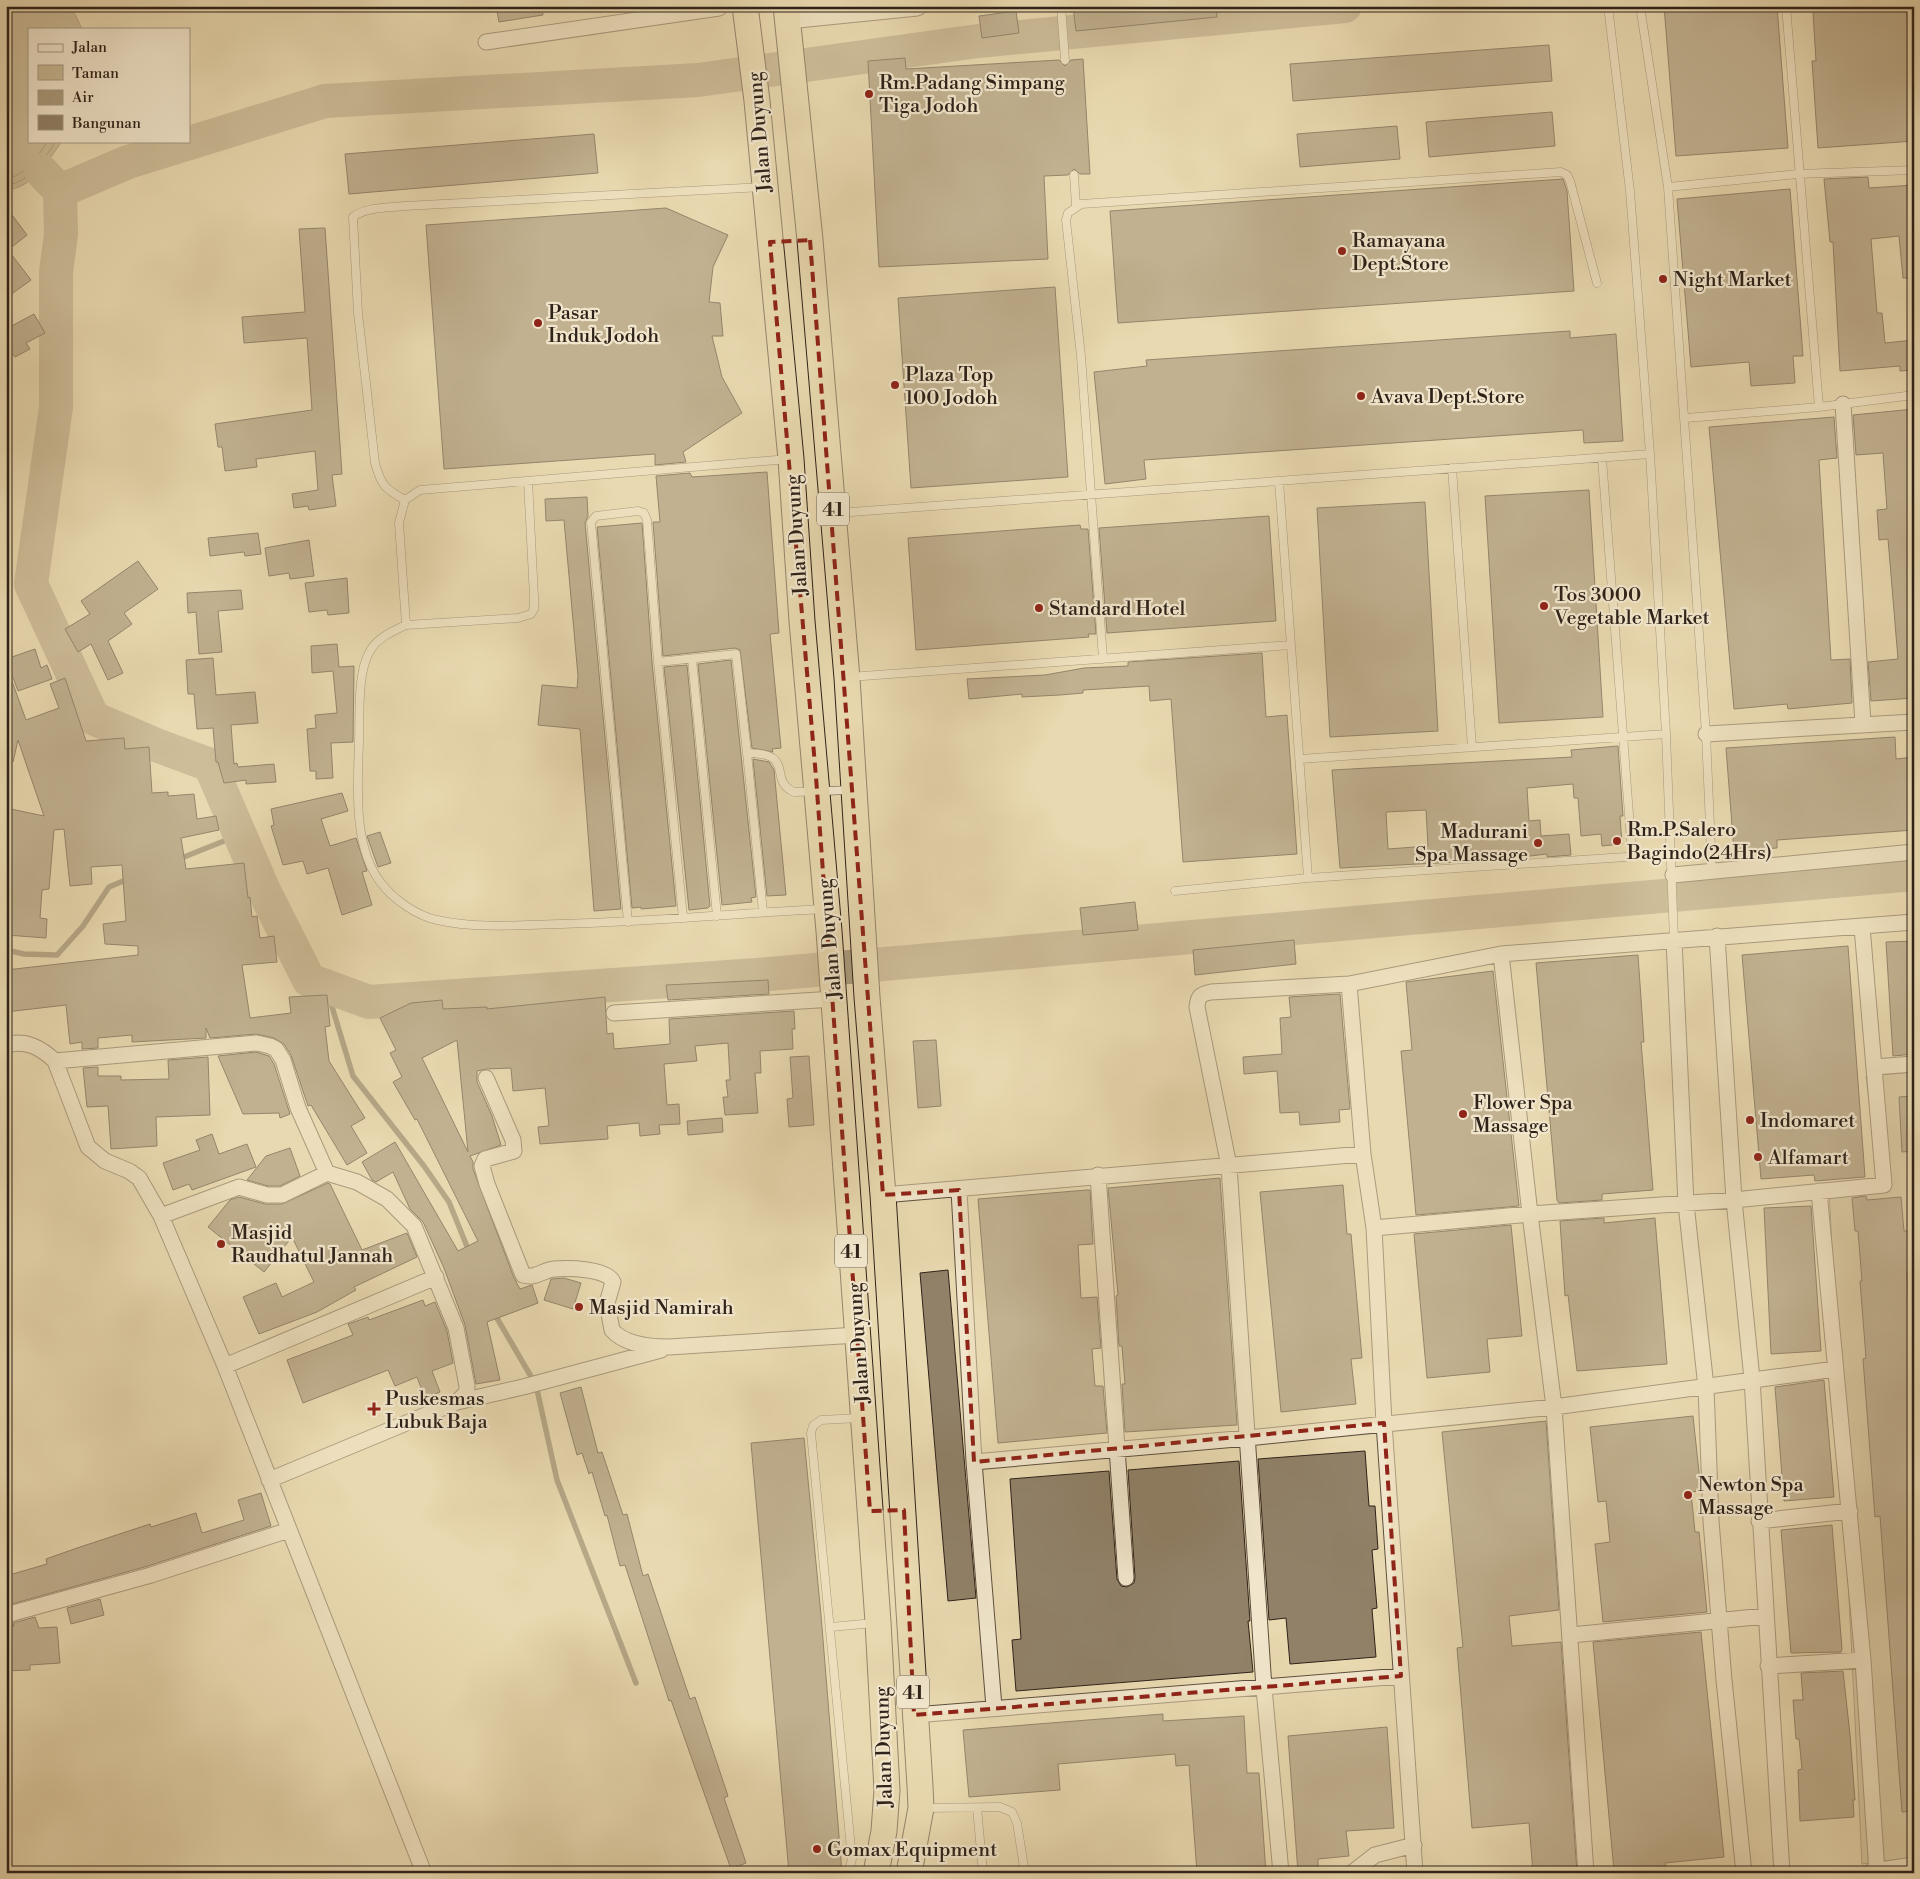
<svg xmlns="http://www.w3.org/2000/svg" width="1920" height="1879" font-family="'Libre Bodoni',serif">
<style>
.green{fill:#c9ba96;stroke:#7c6e58}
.water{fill:#aa9b7d;stroke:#796b55}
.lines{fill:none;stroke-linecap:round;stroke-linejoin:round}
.shore{stroke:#6c5e4b;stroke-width:1}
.stream{stroke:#796b55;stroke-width:5.5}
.river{stroke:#aa9b7d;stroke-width:34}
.building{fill:#908168;stroke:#2f2219;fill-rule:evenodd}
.service-casing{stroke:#5e503f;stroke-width:9}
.minor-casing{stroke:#5e503f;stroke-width:17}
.tertiary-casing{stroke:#5e503f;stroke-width:21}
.trunk-casing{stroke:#2f2219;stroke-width:27}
.service{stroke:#f1e6cc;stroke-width:8}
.minor{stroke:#f1e6cc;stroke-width:15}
.tertiary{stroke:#f1e6cc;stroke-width:19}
.trunk{stroke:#e9d9b0;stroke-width:25}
.marked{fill:none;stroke:#8f2418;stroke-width:4;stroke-dasharray:10 6;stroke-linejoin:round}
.poi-dot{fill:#8f2418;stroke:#f1e6cc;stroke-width:2}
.labels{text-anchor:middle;stroke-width:4.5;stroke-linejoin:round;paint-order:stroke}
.shield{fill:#f1e6cc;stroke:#695d4f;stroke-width:1}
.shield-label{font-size:19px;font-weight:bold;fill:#2f2219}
.poi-label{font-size:20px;fill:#2f2219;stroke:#f1e6cc;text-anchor:start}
.street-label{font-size:20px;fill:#2f2219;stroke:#f1e6cc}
</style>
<rect width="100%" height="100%" fill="#e9d9b0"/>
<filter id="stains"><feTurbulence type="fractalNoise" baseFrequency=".004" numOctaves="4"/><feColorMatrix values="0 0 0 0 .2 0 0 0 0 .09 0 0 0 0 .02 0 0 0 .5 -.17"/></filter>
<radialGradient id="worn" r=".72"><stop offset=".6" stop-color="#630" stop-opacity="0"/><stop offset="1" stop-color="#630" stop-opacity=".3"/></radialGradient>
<path class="green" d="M1914 1072V1858L1862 1864 1829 1187 1878 1179 1866 1076Z"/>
<path class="water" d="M6 6H71L82 29H29V141H62C48 161 33 188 6 190Z"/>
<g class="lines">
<path class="shore" d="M6 179C27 175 37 157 48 141
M6 185C30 183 44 159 56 141"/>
<path class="stream" d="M179 859 239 835
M6 950 24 954 57 955 83 926 109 887 128 879
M326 987 353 1076 424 1166 449 1202 470 1254
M494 1313 536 1385 557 1480 636 1683"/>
<path class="river" d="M41 171 60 191 128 162 325 101 698 80 978 41 1345 6
M60 191 61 234 56 272V407L31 584 93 718 156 745 210 765 264 891 309 980 369 1002 757 975 1914 874"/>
</g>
<path class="building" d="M496 6H542L543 15 499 22Z
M1073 6H1216L1217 17 1076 31Z
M1664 6H1777L1788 148 1676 156Z
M1835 6H1914V141L1818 148 1812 61H1816L1813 12 1836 10Z
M1016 11 1019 33 982 38 979 16Z
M1549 45 1552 81 1293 101 1290 64Z
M905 58 906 69 1059 60 1065 66 1071 60 1083 59 1090 174H1080L1074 169 1068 175 1044 176 1048 259 879 267 868 61Z
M1552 112 1555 146 1429 157 1426 122Z
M1397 126 1400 159 1300 167 1297 134Z
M594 134 598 173 349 194 345 154Z
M1868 177 1869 188 1914 185V278H1903L1899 236 1871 239 1877 313H1882L1885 343 1914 340V370L1900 371V366L1840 371 1833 242H1830L1824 179Z
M1563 179 1567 191 1574 291 1118 323 1110 211Z
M1790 189 1803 356H1793L1795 383 1751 386 1749 362 1691 367 1677 199Z
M6 207 27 235 8 250 31 280 6 298Z
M666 208 728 235 713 267 709 302 720 303 723 336H712L722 377 742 413 683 452 686 462 655 465V454L444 469 426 225Z
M325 228 342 474 332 475 336 506 309 510 308 506 294 508 292 494 318 490 315 451 256 459 257 467 225 471 222 447H218L215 424 312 410 307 338 244 343 242 317 305 312 299 229Z
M1055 287 1068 477 911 488 898 298Z
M34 314 45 333 26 343 30 349 15 357 12 353 6 356V329Z
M1570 331V338L1616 334 1623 441 1584 443 1583 430 1144 460 1146 479 1105 484 1094 372 1147 366 1146 360Z
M1914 409V698L1871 701 1868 662 1898 659 1888 539 1879 540 1877 510 1887 509 1883 453 1856 455 1853 415Z
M1834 417 1837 458 1819 460 1831 660 1850 659 1852 703 1788 709 1787 704 1734 709 1709 427Z
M767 472 779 633 770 634 781 748 772 749 773 752 752 748 740 650 735 648 663 656 653 522H660L656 476 690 473 692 477Z
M1589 490 1603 717 1499 723 1485 496Z
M587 497 588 516 585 523 621 909 594 911 580 729 538 725 542 685 577 688 578 676 564 520 546 521 545 499Z
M1425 502 1438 731 1330 737 1317 508Z
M1269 516 1276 621 1107 633 1099 528Z
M642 523 652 662 676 906 641 909V907L632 908 597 527Z
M1080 525 1081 529H1088L1096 634H1088L1089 637 916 650 908 538Z
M258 533 261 554 245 556 244 552 210 556 208 538Z
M309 540 314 576 290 579 289 573 269 576 265 548Z
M138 561 158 589 124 613 132 624 108 641 123 673 108 680 91 644 78 652 65 629 90 614 81 601Z
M347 578 349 613 328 615 327 610 309 612 305 583Z
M241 590 243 609 218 611 222 652 199 654 196 612 188 613 187 593Z
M337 644 339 667 354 666 353 742 331 743 333 778 316 779V771H310L307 729 316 728 315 715 337 713 333 671 312 673 311 646Z
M35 649 41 668 47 665 52 679 18 691 6 659Z
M1262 653 1266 717 1287 715 1297 854 1183 862 1171 699 1150 701 1149 686 1083 690V693L1060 695 1022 697V694L969 699 967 679 1045 675 1084 668 1128 666V662Z
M213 658 216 695 255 692 258 723 231 725 234 764 237 763 238 767 274 764 276 782 246 784V780L224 783 218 762H216L213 728 197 729 194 694H188L186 660Z
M731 660 756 897 751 898 752 902 722 905 698 664Z
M687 665 710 906 708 908 689 910 664 667Z
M8 670 26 720 59 708 50 684 65 678 86 741 124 738 125 749 149 747 152 793 168 792V796L194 794 197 819 216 816 219 830 181 838 186 869 244 863 248 898 250 897 252 917 257 916 260 938 274 936 277 962 242 965 250 1018 291 1013 289 997 327 995 330 1026 325 1027 329 1061 365 1118 351 1126 367 1153 347 1165 311 1105 308 1106 291 1055 284 1044 274 1038 256 1034 210 1038 206 1028V1038L132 1042V1035L98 1038V1048L82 1049V1042L70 1044 66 1005 6 1012V970L138 955V946L105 944 103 924 126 921 122 865 91 867 92 884 70 886 64 829 54 830 49 889 42 890 40 918 47 919 46 938 6 935V808L44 816 18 740 13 762 6 761V671Z
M1895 737 1896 759 1914 757V830L1777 840V848L1734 851 1726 748Z
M1618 746 1623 816H1620L1622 844 1602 846 1601 834 1581 836 1578 798H1574L1573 784 1527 788 1529 821 1540 820 1541 836 1569 834 1571 855 1547 857V854L1497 860 1340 868 1332 770 1572 757 1571 750ZM1426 810 1428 846 1388 849 1386 812Z
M753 759 769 762 774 770 786 895 767 896Z
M342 793 348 811 321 819 330 846 356 838 367 871 362 872 372 905 342 915 328 868 307 874 303 861 283 865 271 826 274 825 271 809Z
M380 832 391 863 378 867 367 836Z
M1135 902 1138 930 1083 935 1080 908Z
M1294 940 1296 964 1195 975 1193 950Z
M1914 941V1054L1893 1056 1886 942Z
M1848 946 1865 1177 1815 1181 1814 1175 1761 1179 1742 955Z
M1638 955 1644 1042H1641L1653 1190 1602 1194V1200L1559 1203 1557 1200 1536 963Z
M1493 971 1519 1206 1416 1215 1401 1051 1412 1050 1406 982Z
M768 980 769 994 668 1000 666 985Z
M1340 994 1350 1109 1339 1110 1340 1122 1300 1125 1299 1112 1280 1113 1277 1071 1244 1074 1243 1057 1282 1054 1280 1018 1291 1017 1289 997Z
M605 997 607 1034 613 1033 614 1049 670 1044 669 1019 794 1011 795 1029H792L793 1049 760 1051 761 1073H755L758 1113 725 1115 723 1097H728L726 1080H730L728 1043 695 1046 697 1061 664 1064 667 1105 679 1104 680 1124 659 1125 660 1134 640 1136 639 1123 607 1126 608 1139 594 1140 540 1144 538 1127 549 1126 545 1088 513 1091 511 1068 487 1069 477 1071V1082L492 1116 501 1145 470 1156 473 1162V1169L514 1278 520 1289 532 1285 538 1303 487 1322 500 1380 476 1384 465 1325 444 1268 423 1222 410 1209 393 1172 376 1182 372 1180 362 1162 395 1142 458 1251 478 1241 417 1119 415 1120 393 1082 402 1077 390 1053 396 1050 380 1018 411 1003 442 1000 443 1009 487 1007V1009ZM457 1040 468 1152 422 1058Z
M936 1040 941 1106 918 1108 913 1041Z
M256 1052 269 1056 274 1064 290 1114 280 1118 279 1113 243 1114 218 1056Z
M809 1056 814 1125 789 1127 787 1099 793 1098 790 1057Z
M208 1057 210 1115 156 1117 157 1146 111 1149 108 1106 87 1107 83 1068 98 1067V1076H121V1080L169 1079 168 1060Z
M1914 1096V1151L1902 1152 1899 1097Z
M722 1118 723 1132 688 1135 687 1121Z
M212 1134 219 1154 247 1144 256 1167 192 1190 189 1184 173 1190 163 1163 200 1150 196 1140Z
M290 1148 300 1176 280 1186H268L247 1180 266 1156Z
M1220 1178 1237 1425 1125 1432 1122 1384H1125L1122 1346H1119L1116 1296 1118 1295 1108 1188Z
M328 1183 330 1184 362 1250 407 1233 417 1257 354 1287 356 1290 317 1312 259 1334 243 1297 276 1283 282 1297 314 1282 292 1237 264 1272 208 1227 230 1200 239 1197 265 1204H282Z
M1343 1185 1347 1234H1351L1362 1358 1351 1359 1356 1404 1281 1412 1260 1192Z
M1087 1190H1090L1093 1244 1078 1245 1081 1298 1097 1297 1101 1348 1092 1349 1095 1386H1103L1107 1433 998 1443 978 1199Z
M1866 1196 1867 1200 1901 1197 1904 1231H1914V1272H1907L1909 1315H1914V1811L1902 1812 1880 1516 1875 1517 1863 1359 1866 1358 1860 1281H1862L1858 1231H1855L1852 1198Z
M1811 1206 1821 1351 1771 1354 1764 1208Z
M1604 1218V1223L1655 1218 1667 1364 1577 1371 1568 1295 1565 1296 1560 1221Z
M1511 1225 1522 1336 1487 1339 1490 1372 1427 1378 1414 1234Z
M948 1270 976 1598 948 1601 920 1273Z
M564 1278 581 1283 573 1309 544 1300 551 1279Z
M423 1300 425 1306 435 1302 447 1331 453 1363 432 1371 440 1392 425 1398 417 1377 395 1386 388 1370 303 1403 287 1360 353 1335 348 1324 368 1317 369 1320Z
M1824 1380 1834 1497 1784 1501 1775 1387Z
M581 1387 598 1453 602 1452 623 1515 627 1514 643 1576 648 1574 690 1699 695 1697 728 1796 724 1798 746 1863 731 1869 671 1700 669 1701 625 1565 620 1566 607 1515 605 1516 592 1472 589 1474 582 1453 577 1455 560 1393Z
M1693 1416 1701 1491 1691 1492 1695 1532H1699L1707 1612 1603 1622 1595 1544 1610 1542 1606 1501 1598 1502 1590 1427Z
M1546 1421 1559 1610 1509 1616 1512 1646 1561 1642 1577 1873H1533L1529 1823 1472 1828 1457 1648 1463 1647 1442 1432Z
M804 1438 821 1615 842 1873H789L751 1443Z
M1365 1451 1369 1506H1375L1378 1549 1372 1550 1377 1608 1372 1609 1376 1657 1290 1664 1286 1618 1269 1620 1258 1459Z
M1239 1461 1250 1621H1248L1253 1672 1016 1691 1012 1640 1021 1639 1010 1479 1109 1471 1117 1579 1121 1586 1127 1587 1134 1583 1135 1577 1128 1470Z
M261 1493 271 1526 148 1566 8 1605 6 1576 47 1564 46 1559 77 1548 150 1524 151 1527 196 1513 202 1533 244 1520 238 1500Z
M1832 1525 1842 1649 1841 1652 1791 1653 1781 1530Z
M100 1599 104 1615 71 1624 67 1608Z
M35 1617 39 1628 57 1627 60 1663 30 1665V1670L6 1671V1626H14L13 1623Z
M1701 1632 1724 1857 1665 1863 1666 1867 1614 1871 1593 1642Z
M1843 1671 1850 1735 1855 1800H1853L1854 1817 1800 1821 1798 1770 1802 1769 1799 1739H1796L1793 1700H1803L1801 1673Z
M1163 1714V1721L1244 1716 1247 1773H1259L1266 1873H1197L1189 1765 1176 1766 1175 1754 1058 1764 1060 1790 969 1797 963 1730Z
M1387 1727 1394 1828 1346 1831 1349 1856 1318 1859V1873H1298L1288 1736Z"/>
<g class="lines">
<g class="service-casing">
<path id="service" d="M1061 6 1065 60
M1608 6 1630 191 1650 454 1666 734 1674 940
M1640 6 1668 187 1706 734 1712 872
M1786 6 1819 407
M1074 175 1076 206
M1668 187 1798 174 1914 170
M1686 418 1819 407 1914 395
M788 459 420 490 405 500 399 523 406 625C393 631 377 638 370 651 357 672 360 716 359 740 358 784 352 846 381 883 393 899 417 916 437 920 478 929 519 925 561 924 649 922 736 913 824 909
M1452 468 1472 747
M1279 481 1308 878
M405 500C385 489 381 485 375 463L358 313 353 217C365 207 388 208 404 206L763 187
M837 513 1650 454
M406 625 518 618 531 614 534 609V597L528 481
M692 659 717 916
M1103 659 1081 356 1066 220 1068 213 1081 204 1561 172 1567 175 1570 181 1597 283
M658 662 736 654 747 753C797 753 767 780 794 792L852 790
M849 677 1291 645
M747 753 763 912
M1300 759 1666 734
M1175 891 1308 878 1626 857 1632 854 1602 458
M628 922 591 522 596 516 638 511 644 513 647 520 658 662 683 918
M831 1627 874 1623
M925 1808 1000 1807 1012 1812 1017 1823 1025 1873
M977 1808 983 1873
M848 1873 852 1859 811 1433 813 1426 821 1420 859 1418"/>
</g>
<g class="minor-casing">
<path id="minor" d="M486 42 719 8
M1843 404 1863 724
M1706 734 1914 722
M1673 875 1914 852
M1717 936 1734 1200 1752 1379 1782 1873
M1674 940 1686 1204 1706 1387 1711 1521 1724 1680 1744 1873
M1501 954 1530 1214 1554 1407 1586 1873
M1349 984 1363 1154 1374 1228 1384 1423 1415 1873
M614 1013 834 999
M6 1045C26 1039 41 1048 55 1061L88 1147 105 1161 129 1171 139 1178 161 1216 225 1366 424 1873
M55 1061 257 1043 270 1046 276 1049 283 1060 298 1108 327 1173
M1874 1067 1914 1064
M486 1078 513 1140 514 1151 485 1159 482 1166 487 1184 523 1275C536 1279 543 1270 554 1269 568 1268 607 1268 613 1282L607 1303 612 1330C625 1345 651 1347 669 1347L857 1335
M1098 1175 1126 1578
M959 1190 974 1462 994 1707
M1819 1191 1863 1660 1877 1873
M883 1195 1363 1154
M161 1216 239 1187 267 1195H282L327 1173 357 1182 387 1199 414 1226 456 1328 467 1386V1392L457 1402
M1374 1228 1530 1214 1734 1200 1884 1185 1862 927
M225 1366 436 1277
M974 1462 1248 1438 1554 1407 1835 1369
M269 1480 457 1402 523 1387 661 1350
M1759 1521 1850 1511
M6 1615 151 1575 289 1530
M1571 1635 1766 1616
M1768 1666 1863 1660
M914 1715 1401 1676
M1281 1873 1264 1688 1229 1166 1197 1007C1198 996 1201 994 1211 992L1349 984 1501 954 1914 922
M1352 1873 1375 1855 1414 1845"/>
</g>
<g class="tertiary-casing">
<path id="tertiary" d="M788 19 917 6
M1873 1873 1914 1867"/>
</g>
<g class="trunk-casing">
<path id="trunk" d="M745 6 757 101 791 459 802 621 829 931 878 1622 887 1790 884 1831 876 1873
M786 6 810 240 847 678 867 997 883 1195 920 1786 921 1808 909 1873"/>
</g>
<use href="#service" class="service"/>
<use href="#minor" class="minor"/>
<use href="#tertiary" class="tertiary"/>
<use href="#trunk" class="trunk"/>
</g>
<path d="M0 0H1920V1879H0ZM810 240 883 1195 959 1190 974 1462 1384 1423 1401 1676 914 1715 904 1510 870 1511 816 777 770 242Z" fill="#e9d9b0" fill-opacity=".55" fill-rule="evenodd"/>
<path class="marked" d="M810 240 883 1195 959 1190 974 1462 1384 1423 1401 1676 914 1715 904 1510 870 1511 816 777 770 242Z"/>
<g class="poi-dot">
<circle cx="869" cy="94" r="5"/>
<circle cx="1342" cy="251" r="5"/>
<circle cx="1663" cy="279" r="5"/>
<circle cx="538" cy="323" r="5"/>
<circle cx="895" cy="385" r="5"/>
<circle cx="1361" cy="396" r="5"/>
<circle cx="1544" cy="606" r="5"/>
<circle cx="1039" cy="608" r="5"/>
<circle cx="1617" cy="841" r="5"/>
<circle cx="1538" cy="843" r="5"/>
<circle cx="1463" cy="1114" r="5"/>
<circle cx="1750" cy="1120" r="5"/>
<circle cx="1758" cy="1157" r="5"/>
<circle cx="221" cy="1244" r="5"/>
<circle cx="579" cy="1307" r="5"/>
<path d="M371.5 1401.5h5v5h5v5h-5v5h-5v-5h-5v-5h5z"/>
<circle cx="1688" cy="1495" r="5"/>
<circle cx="817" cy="1849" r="5"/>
</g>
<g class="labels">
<g class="shield">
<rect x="817" y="492.5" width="32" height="33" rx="4"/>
<rect x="835" y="1234.5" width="32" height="33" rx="4"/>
<rect x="897" y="1675.5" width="32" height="33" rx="4"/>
</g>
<g class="shield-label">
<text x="833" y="516">41</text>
<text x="851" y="1258">41</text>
<text x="913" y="1699">41</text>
</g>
<g class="poi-label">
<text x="879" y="89">Rm.Padang Simpang<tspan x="879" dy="23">Tiga Jodoh</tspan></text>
<text x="1352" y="247">Ramayana<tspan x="1352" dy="23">Dept.Store</tspan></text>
<text x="1673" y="286">Night Market</text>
<text x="548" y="319">Pasar<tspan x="548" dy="23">Induk Jodoh</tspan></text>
<text x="905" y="381">Plaza Top<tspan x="905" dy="23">100 Jodoh</tspan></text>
<text x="1371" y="403">Avava Dept.Store</text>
<text x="1554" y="601">Tos 3000<tspan x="1554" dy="23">Vegetable Market</tspan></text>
<text x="1049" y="615">Standard Hotel</text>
<text x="1627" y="836">Rm.P.Salero<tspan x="1627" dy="23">Bagindo(24Hrs)</tspan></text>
<text x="1528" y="838" text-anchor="end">Madurani<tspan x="1528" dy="23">Spa Massage</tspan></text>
<text x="1473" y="1109">Flower Spa<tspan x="1473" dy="23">Massage</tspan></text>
<text x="1760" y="1127">Indomaret</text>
<text x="1768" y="1164">Alfamart</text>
<text x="231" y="1239">Masjid<tspan x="231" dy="23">Raudhatul Jannah</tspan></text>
<text x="589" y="1314">Masjid Namirah</text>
<text x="385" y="1405">Puskesmas<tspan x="385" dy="23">Lubuk Baja</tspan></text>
<text x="1698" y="1491">Newton Spa<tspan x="1698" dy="23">Massage</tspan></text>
<text x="827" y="1856">Gomax Equipment</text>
</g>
<g class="street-label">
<text transform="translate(759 132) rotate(-95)" y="7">Jalan Duyung</text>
<text transform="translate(796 535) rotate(-94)" y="7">Jalan Duyung</text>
<text transform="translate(829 939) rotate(-95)" y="7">Jalan Duyung</text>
<text transform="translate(858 1343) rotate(-94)" y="7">Jalan Duyung</text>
<text transform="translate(883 1747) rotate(-92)" y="7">Jalan Duyung</text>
</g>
</g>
<rect width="1920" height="1879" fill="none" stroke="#e9d9b0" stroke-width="25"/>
<rect x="8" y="8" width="1905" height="1864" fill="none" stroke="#2f2219" stroke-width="2.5"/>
<rect x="12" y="12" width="1895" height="1854" fill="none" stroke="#2f2219"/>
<rect x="28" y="28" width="162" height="115" fill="#f1e6cc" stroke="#a39884"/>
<rect x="38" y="44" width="25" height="8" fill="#f1e6cc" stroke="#a39884"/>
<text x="72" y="52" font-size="15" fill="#2f2219">Jalan</text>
<rect x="38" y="65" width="25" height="15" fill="#c9ba96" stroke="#a39884"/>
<text x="72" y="78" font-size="15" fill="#2f2219">Taman</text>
<rect x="38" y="90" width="25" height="15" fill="#aa9b7d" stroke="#a39884"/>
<text x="72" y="102" font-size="15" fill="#2f2219">Air</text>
<rect x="38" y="115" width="25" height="15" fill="#908168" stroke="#a39884"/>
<text x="72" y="128" font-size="15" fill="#2f2219">Bangunan</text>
<rect width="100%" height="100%" filter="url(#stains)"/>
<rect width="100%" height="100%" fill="url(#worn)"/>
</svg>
